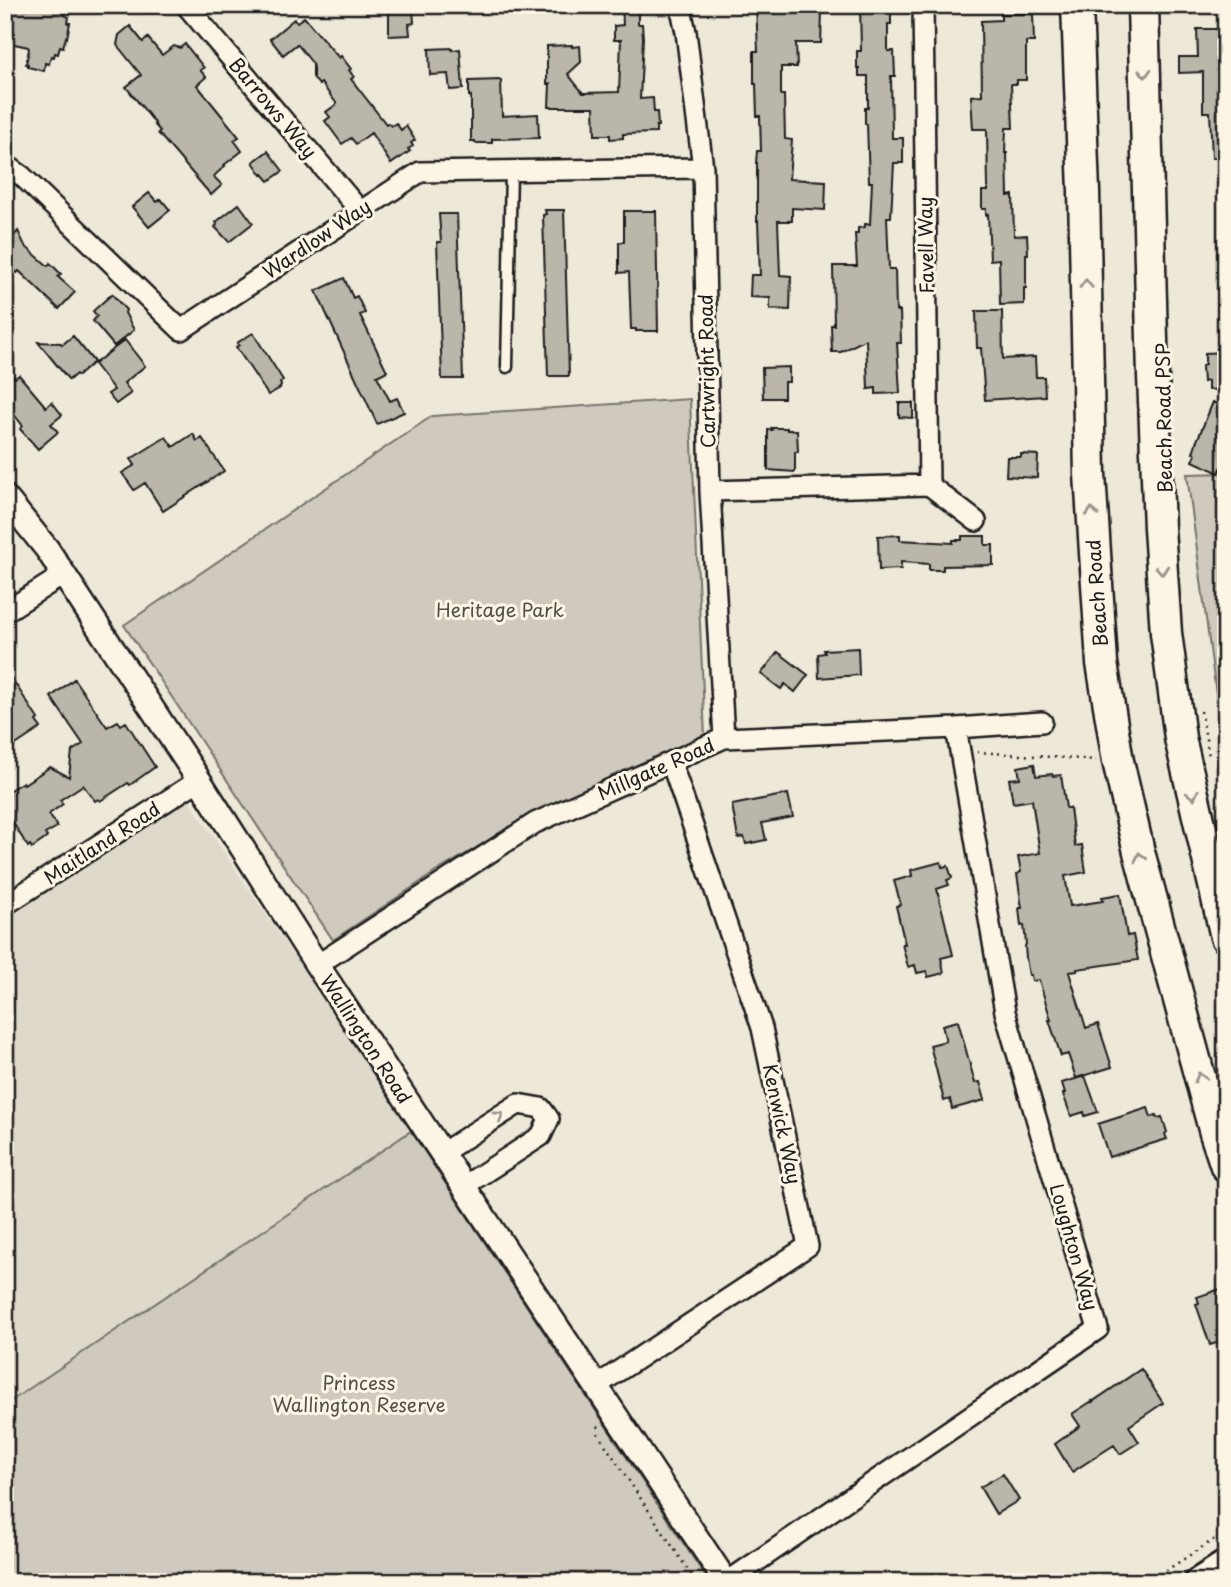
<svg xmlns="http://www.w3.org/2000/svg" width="1231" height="1587" font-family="'Playpen Sans',sans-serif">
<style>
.built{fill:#ded9cb}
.green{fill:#cfcabd;stroke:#76736c;stroke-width:2}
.building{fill:#bab6aa;stroke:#1c1c1c;stroke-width:2}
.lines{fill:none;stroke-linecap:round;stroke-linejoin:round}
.service-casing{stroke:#1c1c1c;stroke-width:15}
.minor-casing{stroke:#1c1c1c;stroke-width:24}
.tertiary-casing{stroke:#1c1c1c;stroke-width:28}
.secondary-casing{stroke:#1c1c1c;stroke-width:32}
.primary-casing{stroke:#1c1c1c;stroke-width:35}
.path{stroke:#1c1c1c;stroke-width:2.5;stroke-dasharray:2 5;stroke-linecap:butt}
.service{stroke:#fcf5e5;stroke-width:10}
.minor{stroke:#fcf5e5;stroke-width:19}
.tertiary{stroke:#fcf5e5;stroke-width:23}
.secondary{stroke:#fcf5e5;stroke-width:26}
.primary{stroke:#fcf5e5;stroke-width:30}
.oneway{stroke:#97938b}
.labels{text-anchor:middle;stroke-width:6;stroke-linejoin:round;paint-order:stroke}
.street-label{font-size:19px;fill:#1c1c1c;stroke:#fcf5e5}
.park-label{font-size:19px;fill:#52504c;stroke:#fcf5e5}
</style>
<rect width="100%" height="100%" fill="#eee8d9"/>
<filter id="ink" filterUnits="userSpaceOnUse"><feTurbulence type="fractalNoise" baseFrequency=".0143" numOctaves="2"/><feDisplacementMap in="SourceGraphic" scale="14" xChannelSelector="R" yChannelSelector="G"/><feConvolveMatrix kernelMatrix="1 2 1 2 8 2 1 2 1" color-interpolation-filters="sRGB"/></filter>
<g filter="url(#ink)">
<path class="built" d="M187 797 411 1131 5 1405V913Z"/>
<path class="green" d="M690 399 705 737 549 805 437 871 333 940 124 625 432 416Z
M1226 473V770L1187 474Z
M411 1131 709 1582H5V1405Z"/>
<path class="building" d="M5 5H66L64 15 69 17 68 23H70L67 38 66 37 63 47 60 46 58 54 55 53 54 57 51 56 49 64 45 63 44 71 28 67V64H26L29 49 28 47 5 42Z
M389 5H407L408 9H413L414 23 409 24 410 35 389 36Z
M622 5H638V24H642L643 38 640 99 653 98 654 112H657L658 126H656V133L623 134V138L610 139V135H595L594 107H549L550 84H547V46L572 45V47L580 46 581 62 568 74 583 93 619 92 621 40H614V26L623 25Z
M756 5H821L822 11 821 43H796L797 67H781V95H784L785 139 792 140 789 179 826 181 825 210 792 208V221H778L780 275 791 276 790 310 770 309V298L750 297 751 275H760L758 221H757V163H756L757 151H761L760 116H757L756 84H754V51H758Z
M860 5H885L886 10H891V24H888V51H894L895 76H891L892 138H903V163H894L891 217H887L889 269H895L896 311H900L901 343H897L900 393 876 394V388L868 389 866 339 841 352H832L831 325H834L833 266H857L855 234H858V228L865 227V224H870L872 182H869L867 124H865V108H868V76H859V68H857V51H861Z
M1001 14H1033L1034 42H1026V80H1017V84H1011L1013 128H1006L1005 153H1007L1008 196 1013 195 1014 236 1027 235 1028 254H1026V288H1024V304L1000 305 999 259 990 260 988 214 986 215V209H982V191H988L987 129H973L971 96 982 95 981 21 1001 20Z
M304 17 339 58 341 56 351 69 349 70 354 77 351 79 386 124 388 123 391 126 396 123 401 130 406 126 415 140 411 143 413 146 408 149 410 151 391 164 371 133 356 144 351 138 342 144 325 121 330 117 326 112 337 104 321 83 319 85 313 77V64L297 44 283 55 270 39 294 19 297 22Z
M130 26 143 42 148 38 162 55 174 46 180 48 185 44 204 68 200 70 206 77 197 85 239 137 234 140 242 151 224 165 225 166 215 175 214 177 222 185 211 195 158 133 160 131 154 124 155 123 126 87 141 75 117 45 119 35Z
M1197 29H1226V158H1212L1210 112H1203V72L1179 73V57H1198Z
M452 48V50L460 49 463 89 450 90 448 74 430 75 429 49Z
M501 80 502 116 538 114 539 138 492 139V143H475V141H471V96H469V81Z
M268 151 283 171 269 181 263 174 262 175 253 162Z
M149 193 157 202 161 199 170 210 149 227 132 207Z
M239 204 253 223 229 242 215 227 217 225 216 222Z
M545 210H564L569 376H548L543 215 546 214Z
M624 211H656L658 331H636V329H631L629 272 619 273V242H624Z
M439 214H457L463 379H442L437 242H441Z
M18 231 25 246 48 266 50 263 61 274 58 277 75 292 59 309 19 271 17 273 5 262V246Z
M344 278 353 298 357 296 365 313 360 315 387 371 377 376 390 401 397 398 404 412 377 424 316 291Z
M112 294 126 310 125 313 134 330 114 346 93 321 97 316 93 311Z
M976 311H1002L1003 359 1035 357 1036 377H1044L1045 396 985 400 981 348H977Z
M253 333 283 380 280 383 281 385 280 388 268 395 236 347 239 345 237 343Z
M73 336 94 362 78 376 76 374 69 380 38 342 61 343 62 345Z
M125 340 145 366 124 383 131 393 116 404 108 394 114 390 94 364Z
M1226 352V389L1208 390V381L1203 382 1202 366 1205 364V353Z
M789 367V382H784V398H763L762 368Z
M19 375 46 407 52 402 62 415 51 424 58 432 38 449 20 429 23 426 5 403V383L13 376 15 378Z
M1213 402 1226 409V457L1219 473 1193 461 1196 454 1193 453 1196 443Z
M899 403H913V418L899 417Z
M771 428H787V430H797L798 452H795V472L768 470V430H772Z
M193 434 197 441 202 438 224 471 163 511 145 483 134 490 122 473 135 465 131 459 166 437 173 447Z
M1021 454 1038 455 1037 478 1006 476 1007 457H1021Z
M900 535V540L953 543V540H962V536H985V545H993V565L943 566V570H929V564L901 562V569L879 570 878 536Z
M858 648 859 675 819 678 818 654 825 653 824 650Z
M778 652 808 675 795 692 785 684 781 689 761 674Z
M5 668 38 719 36 721 41 728 5 752Z
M74 679 107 727 118 721 121 725 126 722 155 767 130 785 128 783 100 801 98 799 95 801 83 785 60 800 63 804 49 814 57 827 45 834 47 837 45 839 32 848 30 845 28 847 5 810V793L23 782 24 784 50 767 69 777 72 751 83 744 51 697Z
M1034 764 1036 776 1052 774 1053 776 1061 775 1066 808H1070L1075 846 1082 845 1086 872 1065 876 1070 906 1103 901 1102 897 1120 894 1127 936 1133 935 1138 960 1077 969V971L1069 972 1086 1028 1098 1024 1112 1067 1076 1078 1068 1054 1061 1056 1049 1020H1051L1039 980 1032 981 1031 975H1029L1026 958 1025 946 1026 944 1024 925 1021 926 1019 908H1022L1017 874 1021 872 1018 857 1040 853 1032 800 1013 803 1009 779 1020 778 1018 767Z
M788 794 793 817 762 823 766 840 746 844 744 837 738 838 732 805Z
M941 862 942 867 948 866 952 878 947 880 949 885 937 889 953 955 941 958 944 973 928 977 927 971 917 973 915 965 908 967 902 944H905L896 906 901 905 894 881 912 876 911 870Z
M958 1021 975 1083 980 1082 985 1100 952 1109 950 1099 944 1101 930 1045 946 1041 942 1025Z
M1085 1076 1098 1112 1085 1116 1084 1112 1071 1116 1063 1094 1065 1093 1062 1083Z
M1148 1108 1151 1117 1156 1115 1157 1118 1162 1117 1167 1132 1165 1134 1167 1139 1109 1157 1098 1124Z
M1223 1288 1226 1298V1340L1210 1345 1196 1304 1199 1303 1197 1297Z
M1141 1369 1163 1403 1129 1426 1139 1442 1120 1454 1114 1445 1072 1472 1055 1444 1080 1426 1072 1414 1092 1401V1402Z
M1003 1474 1019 1500 996 1514 980 1487Z"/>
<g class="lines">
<g class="service-casing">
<path id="service" d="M507 367 511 170"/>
</g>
<g class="minor-casing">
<path id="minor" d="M186 5 360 211
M680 5 686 32 703 168 710 491 724 738
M5 164 22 176 181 330 420 172 703 168
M929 485 976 521
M710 491 929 485 923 5
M5 612 63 575
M5 905 199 780
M317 965 535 823 724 738 956 728 1042 722
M442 1153 518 1104 541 1108 549 1119 541 1136 464 1186
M596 1386 808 1246 762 1028 671 762
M727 1582 1098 1329 1005 1012 956 728"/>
</g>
<g class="tertiary-casing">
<path id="tertiary" d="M5 497 47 549 199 780 317 965 726 1582"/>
</g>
<g class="secondary-casing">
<path id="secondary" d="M1198 1582 1226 1564"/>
</g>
<g class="primary-casing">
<path id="primary" d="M1077 5 1084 192 1090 474 1102 663 1118 761 1139 852 1215 1133 1226 1166
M1143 5 1153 376 1159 528 1166 633 1180 738 1226 937"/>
</g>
<path class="path" d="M1201 711 1209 756
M977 752 1096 760
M598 1426V1434L696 1582
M1148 1582 1226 1532"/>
<use href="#service" class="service"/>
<use href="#minor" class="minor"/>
<use href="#tertiary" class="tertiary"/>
<use href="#secondary" class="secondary"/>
<use href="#primary" class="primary"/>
</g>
<defs><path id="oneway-chevron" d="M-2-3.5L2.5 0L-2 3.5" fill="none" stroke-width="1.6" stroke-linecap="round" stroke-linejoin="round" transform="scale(1.75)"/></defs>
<g class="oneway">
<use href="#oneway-chevron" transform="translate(1145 73) rotate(88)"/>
<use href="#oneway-chevron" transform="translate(1086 284) rotate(-91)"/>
<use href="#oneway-chevron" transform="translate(1092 512) rotate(-93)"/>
<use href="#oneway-chevron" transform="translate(1162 570) rotate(86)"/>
<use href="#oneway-chevron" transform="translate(1193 795) rotate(77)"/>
<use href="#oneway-chevron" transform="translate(1140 857) rotate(-104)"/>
<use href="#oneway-chevron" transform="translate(1200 1077) rotate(-105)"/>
<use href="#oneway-chevron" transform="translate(499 1116) rotate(-33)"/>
</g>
</g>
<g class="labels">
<g class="street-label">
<text transform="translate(273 108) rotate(50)" y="7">Barrows Way</text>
<text transform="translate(317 239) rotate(-34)" y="7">Wardlow Way</text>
<text transform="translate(926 245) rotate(-91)" y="7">Favell Way</text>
<text transform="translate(707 371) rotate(-91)" y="7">Cartwright Road</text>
<text transform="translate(1164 418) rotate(-91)" y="7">Beach Road PSP</text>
<text transform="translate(1097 593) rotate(-94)" y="7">Beach Road</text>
<text transform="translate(656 769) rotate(-24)" y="7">Millgate Road</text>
<text transform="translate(102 843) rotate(-33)" y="7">Maitland Road</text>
<text transform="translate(366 1039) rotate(57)" y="7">Wallington Road</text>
<text transform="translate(782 1124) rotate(78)" y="7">Kenwick Way</text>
<text transform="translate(1074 1247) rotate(74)" y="7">Loughton Way</text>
</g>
<g class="park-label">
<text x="500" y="617">Heritage Park</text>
<text x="359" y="1390">Princess<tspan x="359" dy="22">Wallington Reserve</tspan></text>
</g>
</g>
<rect width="1231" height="1587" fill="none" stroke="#fcf5e5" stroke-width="28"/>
<rect x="14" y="14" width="1203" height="1559" fill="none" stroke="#1c1c1c" stroke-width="2.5" filter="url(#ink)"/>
</svg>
